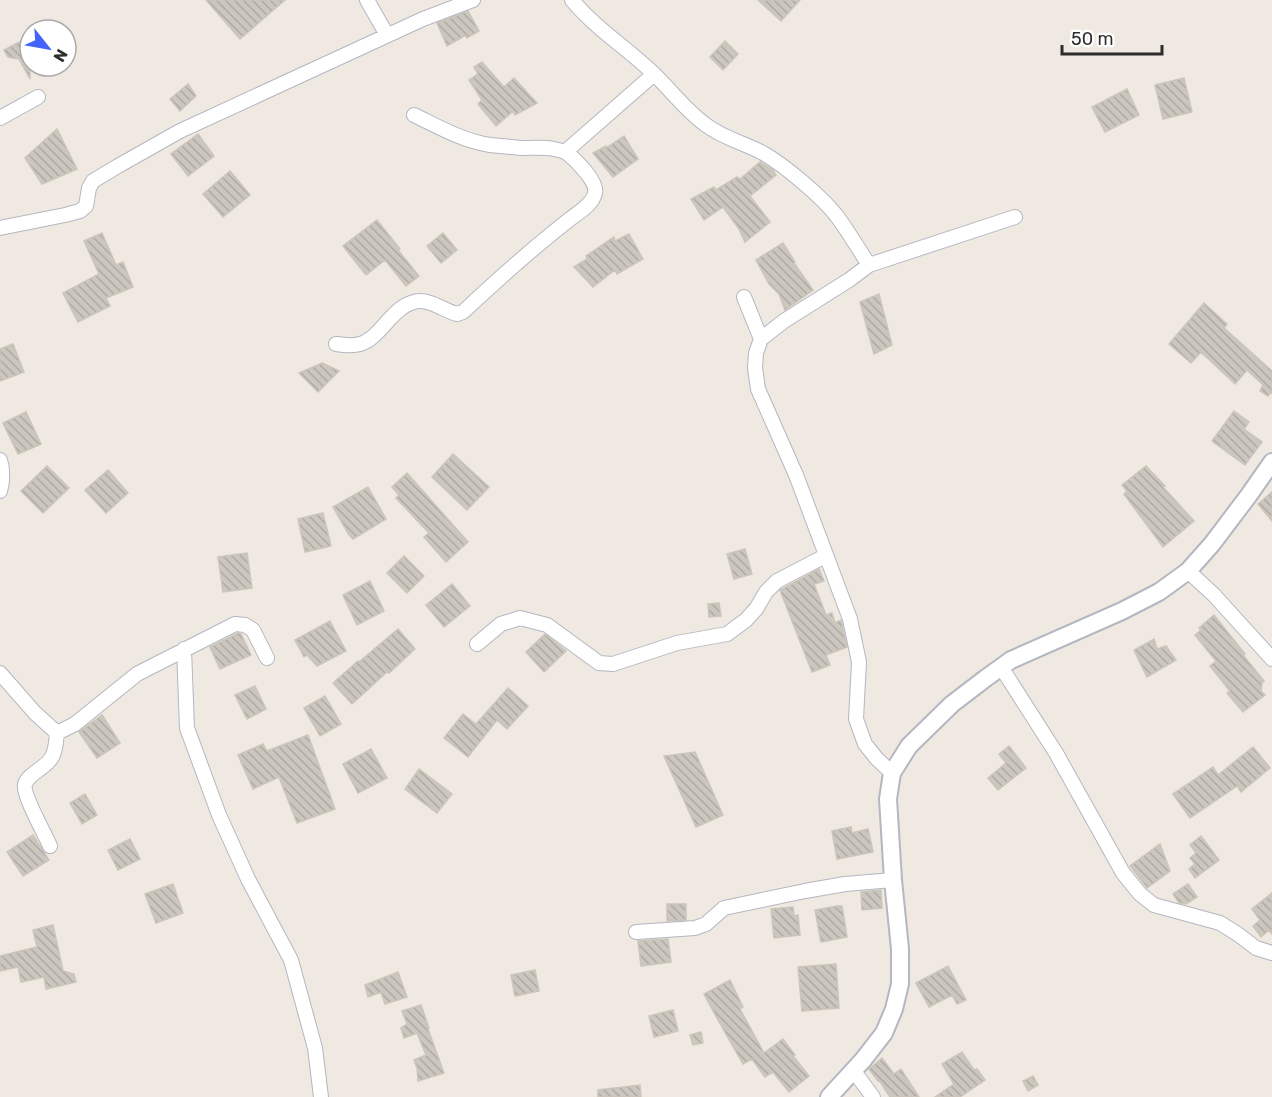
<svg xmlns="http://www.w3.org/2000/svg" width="1272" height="1097" font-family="Rubik,sans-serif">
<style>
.building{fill:url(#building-back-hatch);stroke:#cbc5ba;stroke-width:1.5}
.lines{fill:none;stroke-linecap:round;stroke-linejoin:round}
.minor-casing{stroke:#b4b7c1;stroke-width:16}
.tertiary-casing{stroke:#b4b7c1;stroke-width:20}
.minor{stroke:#fff;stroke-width:14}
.tertiary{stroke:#fff;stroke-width:16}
</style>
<defs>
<pattern id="building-back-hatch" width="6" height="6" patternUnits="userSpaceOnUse" patternTransform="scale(1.5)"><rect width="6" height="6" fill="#cbc7bf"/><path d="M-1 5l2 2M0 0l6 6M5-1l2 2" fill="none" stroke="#afaba4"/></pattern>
</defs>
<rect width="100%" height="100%" fill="#efe9e1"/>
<path class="building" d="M206 0H285L240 39Z
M758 0H800L781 21Z
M468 11 479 31 467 38 466 35 447 46 437 23Z
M27 38 30 44V79L19 59 8 57 4 50Z
M725 41 738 54 723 70 710 57Z
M482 62 504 87 514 78 537 103 515 115 513 111 496 126 478 104 482 100 469 80 478 74 474 67Z
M1184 78 1192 112 1163 119 1155 85Z
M188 84 196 96 180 111 170 99Z
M1127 89 1139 115 1105 132 1092 107Z
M57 129 77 169 42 184 25 158Z
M198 134 214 156 188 176 171 154Z
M624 136 638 159 613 177 593 153 606 146V148Z
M760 162 773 170 776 175 750 196 770 222 745 242 739 229 723 207 704 220 691 199 714 187 716 190 737 177 740 179Z
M230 171 250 195 223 217 203 194Z
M377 220 400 249 398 250 419 276 406 286 385 260 366 275 343 246Z
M102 233 116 265 123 262 133 287 106 298 110 306 78 322 63 293 99 274 84 241Z
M443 233 457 250 441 263 427 246Z
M629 234 643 259 617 274 615 270 593 287 574 267 587 259 586 256 614 237 615 241Z
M783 243 795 262 794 263 813 290 785 310 779 294 769 284 756 260Z
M879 294 892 345 874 354 860 302Z
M1204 303 1227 324 1224 328 1272 371V393L1271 392 1268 396 1260 391 1263 385 1247 370 1235 384 1201 352 1191 363 1169 344Z
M13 344 24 372 0 381V349Z
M322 363 339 371 318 392 299 373Z
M1234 411 1249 422 1244 429 1262 442 1245 465 1212 441Z
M26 412 41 444 18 454 3 423Z
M453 454 489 487 467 510 432 477Z
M47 466 69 488 43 513 21 491Z
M1146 466 1165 486 1163 487 1194 521 1163 547 1124 494 1127 491 1122 485Z
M108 470 128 493 106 513 85 490Z
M407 473 468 542 446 562 424 537 429 533 396 498 399 495 392 487Z
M368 487 386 519 353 539 349 535 333 507Z
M1272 492V521L1258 504Z
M323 513 331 546 305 552 298 519Z
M745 549 752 574 734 579 727 554Z
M247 553 252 588 223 592 218 557Z
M404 556 424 576 407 593 387 573Z
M819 569 824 581 814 584 826 615 832 613 835 623 841 620 847 647 826 655 830 665 812 672 780 590Z
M370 581 384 611 357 625 343 595Z
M452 584 470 606 444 627 426 605Z
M719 603 721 616 709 617 708 604Z
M1214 615 1245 654 1243 655 1264 681 1262 683 1261 691 1265 695 1243 712 1227 693 1230 691 1210 666 1216 661 1195 635 1201 630 1199 628Z
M330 621 346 651 317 666 307 655 304 657 295 640Z
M398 629 415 649 389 673 387 672 352 704 333 683 358 661 359 662Z
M238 633 241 634 251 655 220 669 210 647Z
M545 634 566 651 544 672 526 652Z
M1154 639 1157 649 1166 646 1176 660 1147 677 1134 650Z
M255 686 266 709 247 719 235 695Z
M508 688 528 706 507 729 497 720 468 757 444 738 463 714 476 724Z
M325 696 341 724 320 736 304 708Z
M102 715 120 743 97 758 79 732Z
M308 735 335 809 297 823 279 777 253 789 238 755 263 744 267 751Z
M1009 746 1026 768 998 790 988 778 1006 763 999 754Z
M1253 747 1270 768 1241 792 1237 786 1190 818 1173 794 1213 767 1218 775Z
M371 749 387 778 358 793 343 764Z
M695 752 723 815 696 827 664 756Z
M419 769 452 794 437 813 405 789Z
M85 794 97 815 82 824 70 803Z
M851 827 852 833 868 829 873 852 837 859 832 831Z
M33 835 49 860 23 876 7 852Z
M1201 836 1219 860 1195 878 1189 869 1195 864 1190 858 1196 853 1190 845Z
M130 839 140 859 118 870 108 850Z
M1160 844 1170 871 1147 888 1130 866Z
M173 884 183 913 156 923 145 894Z
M1188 884 1197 897 1186 904 1179 903 1173 894Z
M881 890 882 908 862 910 861 892Z
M1272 893V934L1269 930 1261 937 1253 926 1260 920 1252 909Z
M667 904H686V920L667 921Z
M837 906H842L847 937 821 942 815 910Z
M793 907 794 916 798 915 800 935 774 938 771 909Z
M53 925 63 971 74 974 76 982 46 989 44 977 21 982 18 967 0 971V956L37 947 33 930Z
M668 939 671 962 641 966 638 941Z
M836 964 839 1008 802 1011 798 967Z
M948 966 966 1000 957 1004 952 995 929 1007 916 983Z
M535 970 539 991 515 996 511 975Z
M398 972 407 997 385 1004 381 992 368 997 365 985Z
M730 980 743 1007 740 1009 764 1053 783 1039 795 1055 793 1056 809 1076 789 1092 773 1072 765 1077 752 1059 743 1064 718 1020 704 994Z
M421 1005 429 1028 428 1029 444 1073 418 1081 417 1068 414 1060 426 1055 417 1033 404 1038 401 1028 407 1024 402 1011Z
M673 1010 678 1031 654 1037 649 1016Z
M701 1032 703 1043 693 1045 690 1035Z
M962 1052 974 1070 977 1069 985 1080 960 1097H935L954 1084 942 1064Z
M882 1058 894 1074 901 1069 919 1097H890L879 1080 878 1081 869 1069Z
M1033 1076 1038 1085 1028 1091 1023 1081Z
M640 1085 641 1097H598V1090Z"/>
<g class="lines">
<g class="minor-casing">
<path id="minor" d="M367 0 387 35
M572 0C595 28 627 48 653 73 671 90 686 111 706 125 723 138 744 143 763 153 784 165 821 196 836 215 848 231 858 248 869 265
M0 118 38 97
M565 152 654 74
M0 228 65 215 80 211 86 206 89 188 93 181 118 166 180 131 423 19 473 0
M744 297 761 339
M336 344C343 345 353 346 360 344 382 338 394 301 421 301 433 301 445 311 457 314L463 312C498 279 533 248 570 219 578 213 593 204 595 193 598 182 576 160 567 153 563 151 559 150 554 149 544 147 533 148 522 148 512 147 501 146 490 145 463 141 439 127 414 115
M0 460C3 469 3 482 0 491
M1188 571 1214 595 1272 659
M477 644 501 624 520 618 547 625 599 663 613 664 677 643 727 634 746 620 756 609 766 592 777 581 825 556
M184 649 187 728 219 815 248 879 291 960 315 1048 321 1097
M1001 667 1056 753 1123 873 1140 894 1154 905 1220 923 1239 935 1256 948 1272 953
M0 673 35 713 57 733 75 724 137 674 235 624 245 625 253 630 267 658
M892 773 877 759 865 744 856 719 859 662 850 619 796 475 758 389 755 368 756 353 761 339 784 321 849 280 869 265 1015 217
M50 846C45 834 22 794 25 784 28 774 47 767 52 757 56 750 56 741 57 733
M636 932 695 928 706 924 724 908 805 891 845 884 893 880
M853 1070 873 1097"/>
</g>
<g class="tertiary-casing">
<path id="tertiary" d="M829 1097 863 1060 884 1033 894 1009 900 984V949L893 880 888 799 892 773 909 746 952 704 986 678 1011 660 1122 611 1159 592 1188 571 1212 544 1249 495 1272 462"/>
</g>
<use href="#minor" class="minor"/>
<use href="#tertiary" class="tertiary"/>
</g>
<g transform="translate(48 48) rotate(121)"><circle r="28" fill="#ffffff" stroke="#ababab" stroke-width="1.5"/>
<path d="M0-4.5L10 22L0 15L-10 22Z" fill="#4264fb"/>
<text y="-9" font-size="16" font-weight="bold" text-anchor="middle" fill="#2e2e2e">N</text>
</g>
<path d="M1062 45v9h100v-9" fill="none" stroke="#2e2e2e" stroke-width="3"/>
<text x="1071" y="45" font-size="18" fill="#2e2e2e" stroke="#ffffff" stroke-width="4.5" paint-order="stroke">50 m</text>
</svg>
